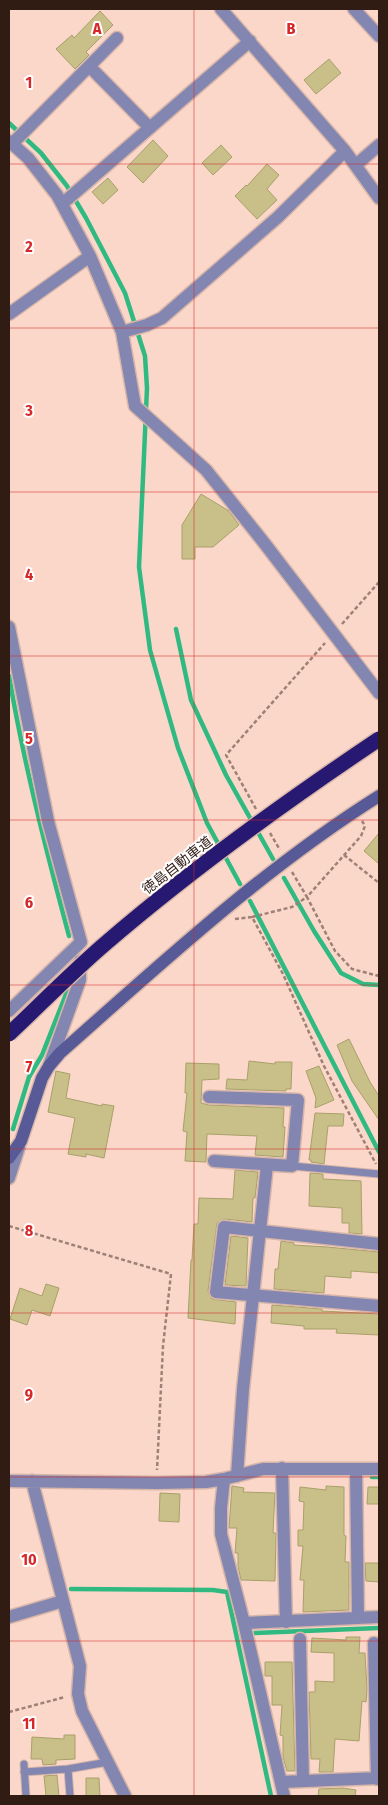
<svg xmlns="http://www.w3.org/2000/svg" width="388" height="1805" font-family="'Fira Sans Condensed','Noto Sans JP',sans-serif">
<style>
.lines{fill:none;stroke-linecap:round;stroke-linejoin:round}
.stream{stroke:#30ba81;stroke-width:4.5}
.building{fill:#c8c088;stroke:#a8a069}
.lane-casing{stroke:#d7b5a9;stroke-width:9}
.street-casing{stroke:#d7b5a9;stroke-width:15}
.secondary-casing{stroke:#d7b5a9;stroke-width:15}
.path{stroke:#9e8176;stroke-width:2.5;stroke-dasharray:4 2.5;stroke-linecap:butt}
.lane{stroke:#8286b1;stroke-width:7}
.street{stroke:#8286b1;stroke-width:12}
.secondary{stroke:#585a97;stroke-width:12}
.highway-bridge-casing{stroke:#d7b5a9;stroke-width:18;stroke-linecap:butt}
.highway-bridge{stroke:#271871;stroke-width:15}
.grid{fill:none;stroke:#d62828;stroke-width:1;stroke-opacity:0.55}
.labels{text-anchor:middle;stroke-width:4;stroke-linejoin:round;paint-order:stroke}
.street-label{font-size:14px;fill:#311c14;stroke:#fff}
.grid-label{font-size:16px;text-anchor:middle;font-weight:bold;fill:#d62828;stroke:#fff;stroke-width:4;stroke-linejoin:round;paint-order:stroke}
</style>
<rect width="100%" height="100%" fill="#fbd7ca"/>
<g class="lines">
<path class="stream" d="M9 123 41 153 67 186 86 218 125 293 145 356 147 388 139 567 150 650 178 748 207 823 240 884
M176 629 191 700 226 775 273 859
M9 676C24 764 46 850 69 936
M284 878 314 931 341 973 363 984 379 985
M250 901 379 1152
M13 1129 29 1077 42 1055 70 984
M372 1477H379
M71 1589 213 1590 227 1592 271 1796
M255 1633 379 1628"/>
</g>
<path class="building" d="M100 11 113 25 86 52 89 55 75 69 56 49 72 35 74 38Z
M329 59 341 73 316 94 304 80Z
M153 140 168 156 143 183 127 167Z
M221 145 232 157 213 175 202 163Z
M267 164 279 175 267 189 277 200 257 219 235 196 246 185 247 186Z
M108 178 118 190 103 204 92 192Z
M201 494 229 511 239 525 213 547H195V559H182V525Z
M379 833V864L364 851Z
M349 1039 370 1082 379 1096V1120L352 1081 337 1045Z
M249 1061 275 1064V1062H292L291 1089H286V1091L226 1089 227 1079 247 1080Z
M186 1063 219 1064V1079L202 1080 201 1103 209 1105 284 1108 283 1127H285L283 1157 255 1155 257 1136 207 1134 206 1162 185 1161 187 1132 183 1131 187 1093H185Z
M319 1066 334 1100 315 1108 316 1098 306 1071Z
M56 1071 70 1074 66 1098 102 1106V1104L114 1106 104 1158 86 1154V1157L68 1154 75 1118 48 1112Z
M315 1113 344 1114 343 1126H328L324 1164 311 1162V1160H309Z
M235 1170 258 1172 255 1198H253L252 1222 225 1219 217 1223 208 1291 212 1299 236 1302 235 1324 188 1318 191 1260H192L194 1224H198L199 1198 233 1199Z
M310 1173 323 1174V1179L361 1181 362 1234 349 1233V1223H342V1208L309 1206Z
M231 1236 248 1238 246 1286 225 1285Z
M281 1241 294 1243V1245L327 1247 379 1252V1273L351 1271V1278L325 1276 324 1293 274 1289 275 1269H278Z
M46 1284 59 1288 50 1316 32 1310 27 1325 10 1319 20 1288 42 1296Z
M272 1305 322 1309V1311L379 1314V1335L336 1333 337 1329H304V1326L271 1323Z
M232 1486 244 1488 243 1492 275 1493 273 1533H276L275 1581 241 1580 238 1566V1553H235L237 1528H229Z
M326 1486 344 1487V1535L346 1536 345 1562H349V1610L303 1612 304 1580H300L303 1546H298V1530H303L304 1502 299 1501 300 1487 326 1490Z
M368 1487H379V1504H367Z
M160 1493 180 1494 179 1522 159 1521Z
M365 1563H379V1582L366 1581Z
M346 1637H360L359 1653H365L367 1689 366 1702 362 1701 359 1741 335 1739 333 1772H319L320 1759H311L309 1692H315V1681L334 1682V1653L311 1652 312 1638 346 1640Z
M265 1662H292L295 1771H287L283 1757V1736L280 1735 282 1705H272V1676H265Z
M64 1735H75V1759L56 1760V1764L43 1765 42 1759H31L32 1737 64 1739Z
M57 1775 59 1796H46L44 1776Z
M86 1778H99L100 1796H86Z
M343 1788 356 1790 355 1796H318L319 1789Z"/>
<g class="lines">
<g class="lane-casing">
<path id="lane" d="M292 1166 379 1174
M24 1764 26 1796
M68 1769 70 1796
M24 1772 68 1769 108 1762"/>
</g>
<g class="street-casing">
<path id="street" d="M221 9 345 151 379 198
M354 9 379 36
M89 66 150 128
M9 141 28 158 57 195 90 256 122 332 135 406 206 470 265 544 379 693
M12 144 117 38
M356 165 379 145
M62 204 250 41
M9 314 90 256
M122 332 147 325 162 318 278 217 345 151
M9 1011 81 942 48 821 9 627
M49 1066 80 980V961
M209 1097 298 1100 292 1166 214 1161
M9 1178 19 1147
M379 1244 224 1227 216 1292 379 1306
M282 1468 286 1622
M356 1469 358 1618
M237 1476 243 1389 267 1165
M224 1479 221 1508V1534L244 1623 284 1796
M9 1481 157 1483 206 1482 224 1479 263 1469H379
M32 1481 80 1666 78 1694 82 1711 125 1796
M9 1617 63 1601
M244 1623 379 1617
M300 1639 303 1781
M374 1643 377 1779
M281 1782 379 1778"/>
</g>
<g class="secondary-casing">
<path id="secondary" d="M9 1158 21 1141 42 1078 49 1066 60 1053C163 962 263 869 379 796"/>
</g>
<path class="path" d="M342 624 379 582
M256 809 226 755 325 643
M270 833 280 850
M344 855 379 883
M292 872 307 897 361 836 365 826 362 821
M252 917 292 907 307 897 335 951 352 969 379 976
M235 919 252 917 283 974 324 1066 376 1164
M9 1226 171 1274 163 1346 157 1470
M9 1712 65 1697"/>
<use href="#lane" class="lane"/>
<use href="#street" class="street"/>
<use href="#secondary" class="secondary"/>
<g class="highway-bridge-casing">
<path id="highway-bridge" d="M9 1034C41 1004 72 972 106 943 192 869 285 802 379 739"/>
</g>
<use href="#highway-bridge" class="highway-bridge"/>
</g>
<path class="grid" d="M194 9V1796M9 164H379M9 328H379M9 492H379M9 656H379M9 820H379M9 985H379M9 1149H379M9 1313H379M9 1477H379M9 1641H379"/>
<g class="labels">
<g class="street-label">
<text transform="translate(177 865) rotate(-38)" y="5">徳島自動車道</text>
</g>
</g>
<g class="grid-label">
<text x="97" y="34">A</text>
<text x="291" y="34">B</text>
<text x="29" y="88">1</text>
<text x="29" y="252">2</text>
<text x="29" y="416">3</text>
<text x="29" y="580">4</text>
<text x="29" y="744">5</text>
<text x="29" y="908">6</text>
<text x="29" y="1072">7</text>
<text x="29" y="1236">8</text>
<text x="29" y="1400">9</text>
<text x="29" y="1565">10</text>
<text x="29" y="1729">11</text>
</g>
<rect width="388" height="1805" fill="none" stroke="#311c14" stroke-width="20"/>
</svg>
